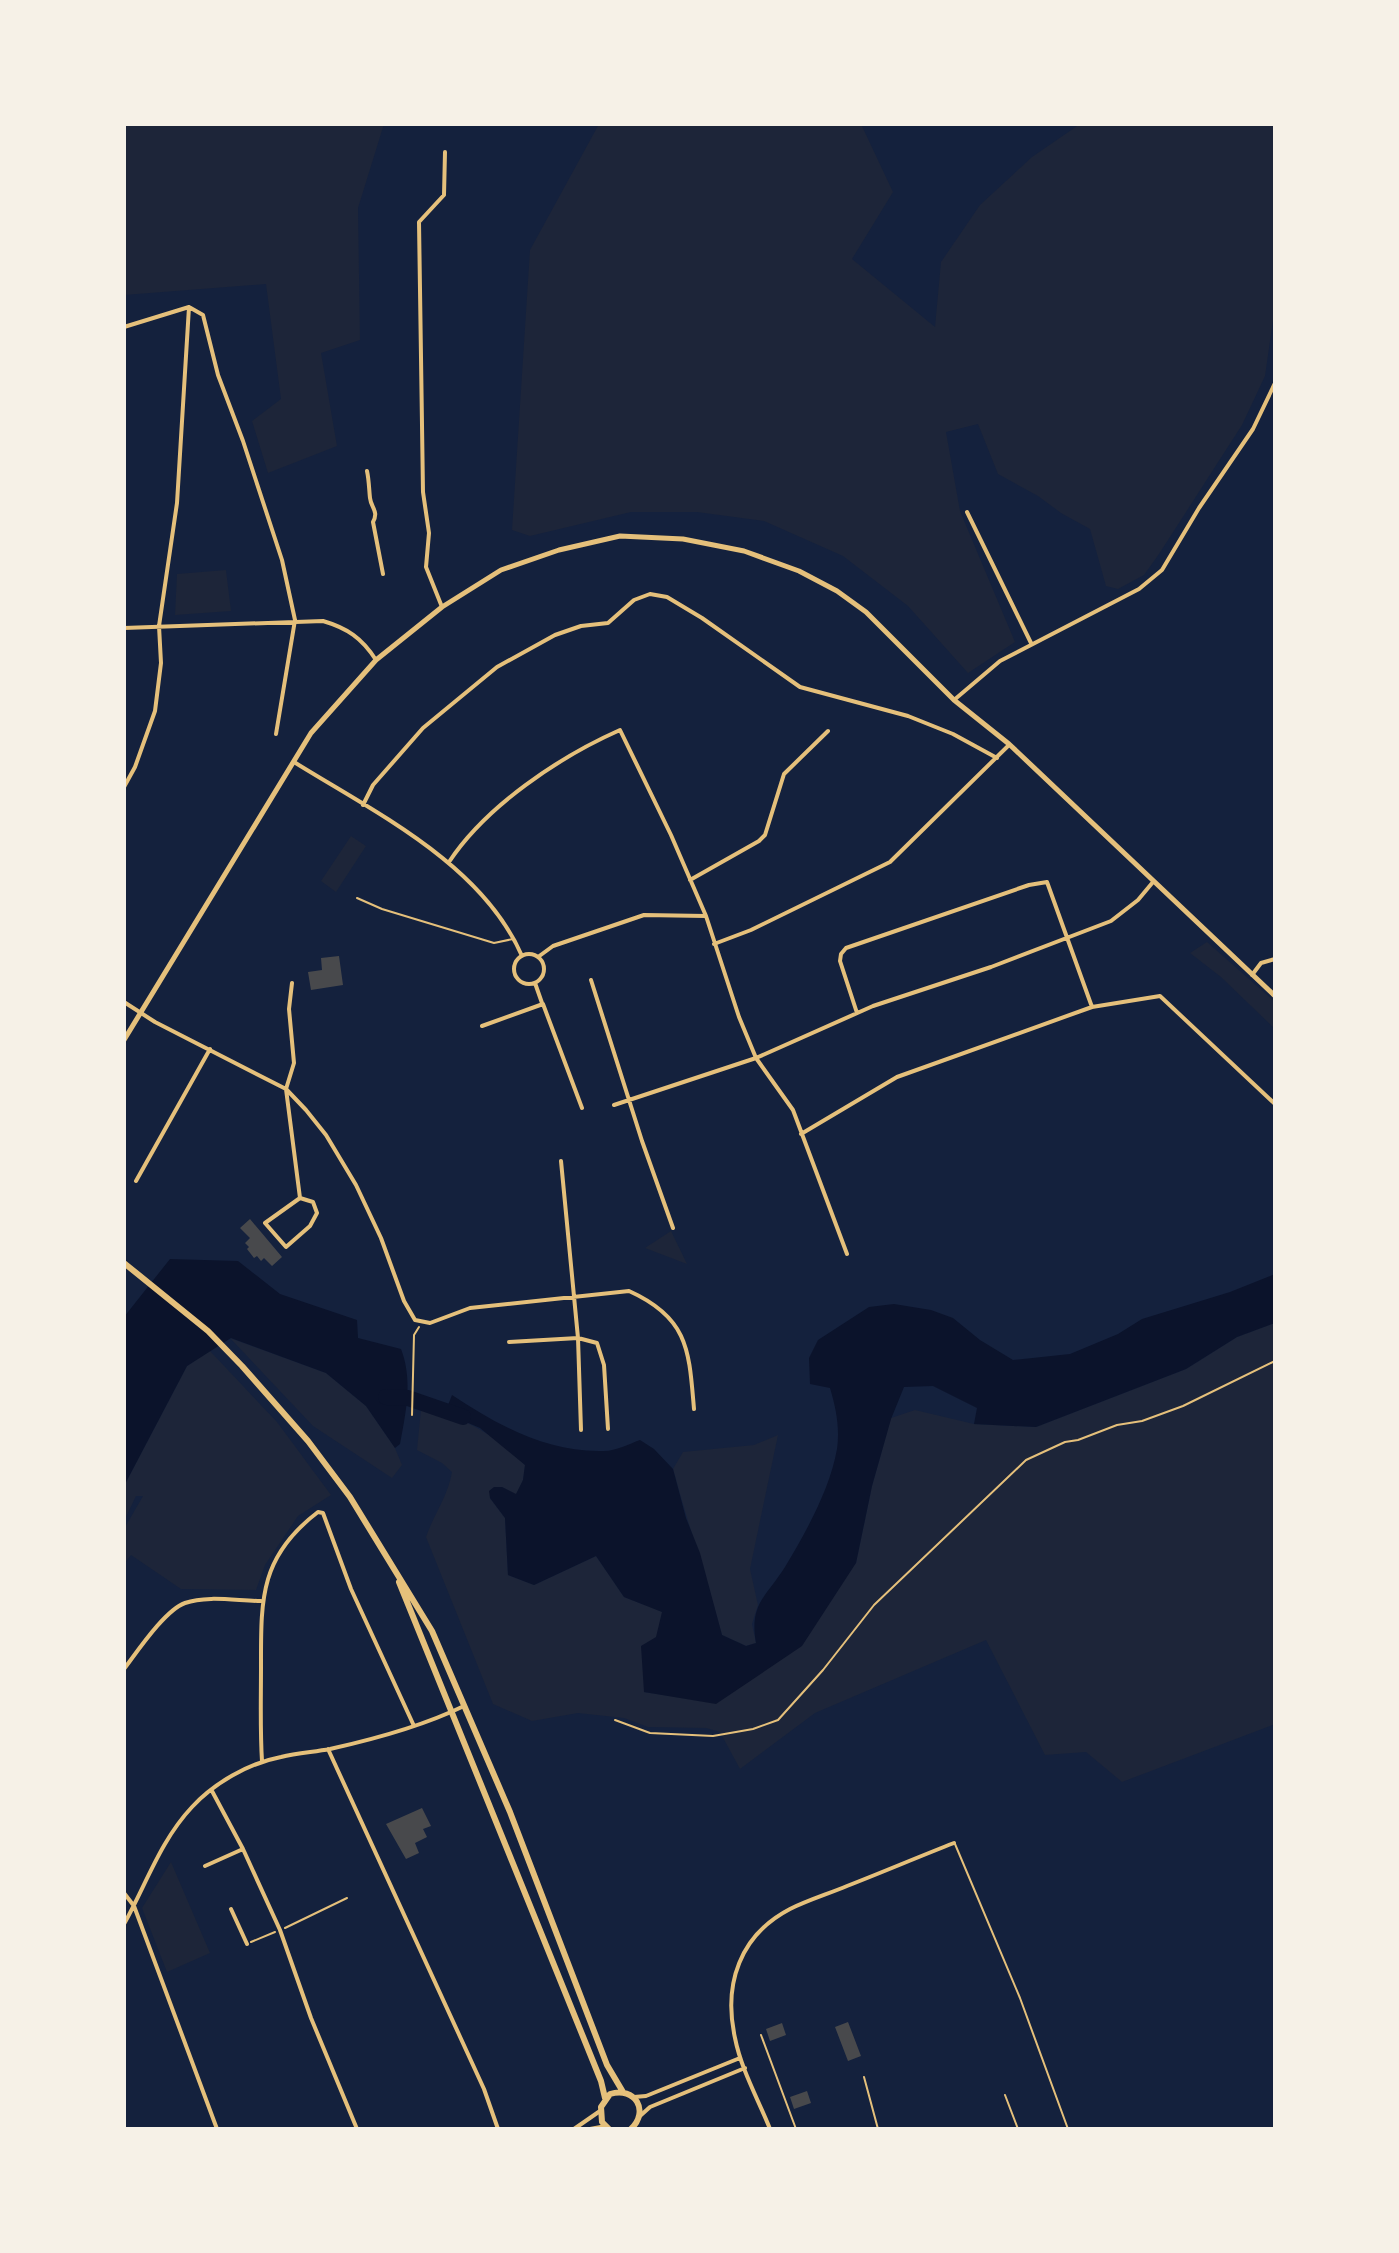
<svg xmlns="http://www.w3.org/2000/svg" width="1399" height="2253" font-family="'PT Sans Narrow',sans-serif">
<style>
.green{fill:#1d2539}
.water{fill:#0b132b}
.lines{fill:none;stroke-linecap:round;stroke-linejoin:round}
.river{stroke:#0b132b;stroke-width:16}
.building{fill:#48494c}
.path{stroke:#e5c07b;stroke-width:2}
.service{stroke:#e5c07b;stroke-width:2}
.minor{stroke:#e5c07b;stroke-width:4}
.tertiary{stroke:#e5c07b;stroke-width:5}
.primary{stroke:#e5c07b;stroke-width:6}
</style>
<rect width="100%" height="100%" fill="#14213d"/>
<path class="green" d="M124 124H384L358 208 360 340 321 353 337 446 268 473 252 421 281 399 266 284 124 295Z
M599 124H861L893 192 852 259 935 327 941 262 980 205 1032 157 1080 124H1275V306L1265 376 1242 425 1159 554 1144 575 1118 589 1106 586 1090 529 1061 513 1038 496 998 474 978 424 946 432 960 511 1015 642 968 673 908 606 843 556 764 521 697 512H631L530 536 512 530 530 250Z
M226 570 231 611 175 615 177 574Z
M351 836 366 846 336 892 321 881Z
M1207 942 1275 1002V1029L1221 977 1190 953Z
M671 1231 687 1264 645 1248Z
M1275 1323V1724L1122 1782 1086 1752 1045 1755 986 1640 815 1713 740 1769 720 1732 706 1728 648 1727 624 1718 578 1713 532 1721 493 1704 426 1537C434 1514 448 1496 452 1472L442 1463 417 1450 421 1410C463 1415 495 1435 525 1465L523 1480 516 1495 502 1487 490 1498 505 1518 508 1575 534 1585 596 1556 624 1597 663 1612 644 1692 716 1703 856 1563 872 1486 891 1418 915 1410 974 1424 1036 1427 1186 1369 1237 1337Z
M230 1338 326 1373 366 1406 395 1448 402 1465 392 1478 313 1426Z
M210 1351 277 1422 331 1495 298 1516 265 1565 256 1590 181 1589 131 1555 124 1564V1529L143 1496H136L124 1521V1486L187 1366Z
M778 1435 750 1569 758 1605 752 1624 756 1643 746 1646 722 1635C707 1579 688 1525 673 1469L683 1452 754 1445Z
M171 1862 210 1953 167 1972 142 1908Z"/>
<path class="water" d="M170 1259 238 1261 280 1294 357 1320 358 1338 401 1349C413 1380 406 1412 400 1444L395 1448 366 1406 326 1373 231 1338 187 1366 124 1486V1317Z
M1275 1274V1323L1237 1337 1186 1369 1036 1427 974 1424 977 1408 933 1386 904 1387 891 1419 872 1486 856 1563 802 1646 716 1704 644 1692 641 1646 656 1637 662 1612 624 1597 596 1556 534 1585 508 1575 505 1518 490 1498 489 1491 494 1487H502L516 1494 523 1480 525 1465 480 1428 445 1413 452 1395C497 1425 548 1453 604 1451 616 1451 629 1444 640 1440L654 1449 673 1469 686 1518 700 1553 722 1635 746 1646 756 1643C749 1604 766 1597 785 1567 806 1532 830 1489 837 1449 840 1428 836 1408 830 1388L810 1384 809 1358 818 1340 869 1307 894 1304 931 1310 953 1318 980 1340 1013 1360 1070 1354 1118 1334 1142 1319 1230 1292Z"/>
<g class="lines">
<path class="river" d="M386 1397 408 1398 463 1417"/>
</g>
<path class="building" d="M339 956 343 985 311 990 308 972 322 970 321 958Z
M250 1219 282 1257 272 1266 264 1258 261 1261 257 1256 254 1258 247 1249 249 1247 245 1243 250 1238 240 1228Z
M422 1808 431 1826 423 1829 427 1837 415 1843 419 1853 406 1859 386 1824Z
M848 2022 861 2056 848 2061 835 2027Z
M782 2023 786 2035 770 2041 766 2029Z
M807 2091 811 2103 794 2109 790 2097Z"/>
<g class="lines">
<path class="path" d="M412 1415 414 1335 419 1327
M615 1720 650 1733 713 1736 753 1729 778 1720 823 1670 874 1605 1026 1460 1065 1442 1078 1440 1117 1425 1142 1421 1183 1406 1275 1361
M285 1928 347 1898
M251 1942 275 1932"/>
<path class="service" d="M357 898 382 909 494 943 513 939
M955 1844 1020 1998 1068 2129
M761 2035 796 2129
M864 2077 878 2129
M1005 2095 1018 2129"/>
<path class="minor" d="M189 307 203 315 218 375 243 441 282 560 295 620 276 734
M124 327 189 307
M367 471C369 480 369 489 370 498 371 508 379 511 373 522L383 574
M967 512 1031 643
M442 607 426 567 429 533 423 492 419 222 444 195 445 152
M124 628 323 621C347 628 362 638 376 660
M954 700 1000 661 1139 589 1162 570 1199 508 1253 429 1275 383
M294 762C376 813 482 864 522 956
M124 787 135 767 155 711 161 663 159 626 177 503 189 307
M363 805 373 785 423 728 497 667 555 635 581 626 608 623 634 600 650 594 667 597 702 618 800 687 908 716 953 734 997 758
M449 862C486 806 559 757 620 730L671 835 706 916 739 1017 756 1058 793 1110 847 1254
M690 880 759 841 765 835 784 774 828 731
M714 944 751 930 890 862 1009 745
M514 969a15 15 0 1 1 30 0a15 15 0 1 1-30 0Z
M538 957 553 946 644 915 706 916
M1252 975 1261 963 1275 959
M591 980 642 1141 673 1228
M292 983 289 1009 294 1063 286 1089 300 1198 265 1223 286 1247 310 1226 317 1213 313 1202 300 1198
M535 983 542 1003
M124 1002 155 1022 286 1089 306 1110 326 1135 356 1185 381 1238 404 1301 415 1320 430 1323 470 1308 629 1291C689 1318 689 1351 694 1409
M857 1013 840 961 841 954 846 948 1029 885 1047 882 1092 1007
M482 1026 543 1004 582 1108
M614 1105 756 1058 873 1006 991 967 1111 921 1138 900 1153 882
M801 1134 897 1077 1092 1007 1160 996 1275 1104
M561 1161 578 1338 581 1430
M136 1181 210 1049
M509 1342 578 1338 597 1343 604 1365 608 1429
M124 1669C137 1652 165 1610 185 1603 207 1595 238 1601 261 1601
M328 1749 484 2089 498 2129
M262 1761C260 1730 261 1699 261 1668 261 1600 259 1557 318 1512L323 1513 351 1589 414 1726
M212 1791 243 1849 280 1930 311 2018 357 2129
M205 1866 243 1849
M124 1893 134 1906 217 2129
M231 1909 247 1944
M124 1924C146 1885 160 1841 192 1807 214 1783 249 1763 281 1757 297 1753 314 1752 330 1749 375 1739 423 1726 464 1706
M634 2097 646 2096 740 2058
M640 2116 650 2107 745 2068
M574 2129 600 2111
M590 2129 606 2126
M770 2129C758 2099 741 2069 735 2038 723 1984 740 1935 790 1909 808 1900 828 1894 847 1886 883 1872 918 1857 954 1843"/>
<path class="tertiary" d="M124 1040 311 733 376 660 442 607 501 570 559 550 620 536 683 539 744 551 799 571 837 591 866 612 954 700 1009 744 1275 996"/>
<path class="primary" d="M124 1263 208 1331 242 1366 308 1441 350 1497 432 1631 510 1812 607 2065 623 2092
M399 1582 601 2081 605 2098
M609 2129 602 2122 601 2107 610 2094C635 2086 650 2111 631 2129"/>
</g>
<rect width="1399" height="2253" fill="none" stroke="#f6f1e7" stroke-width="252"/>
</svg>
